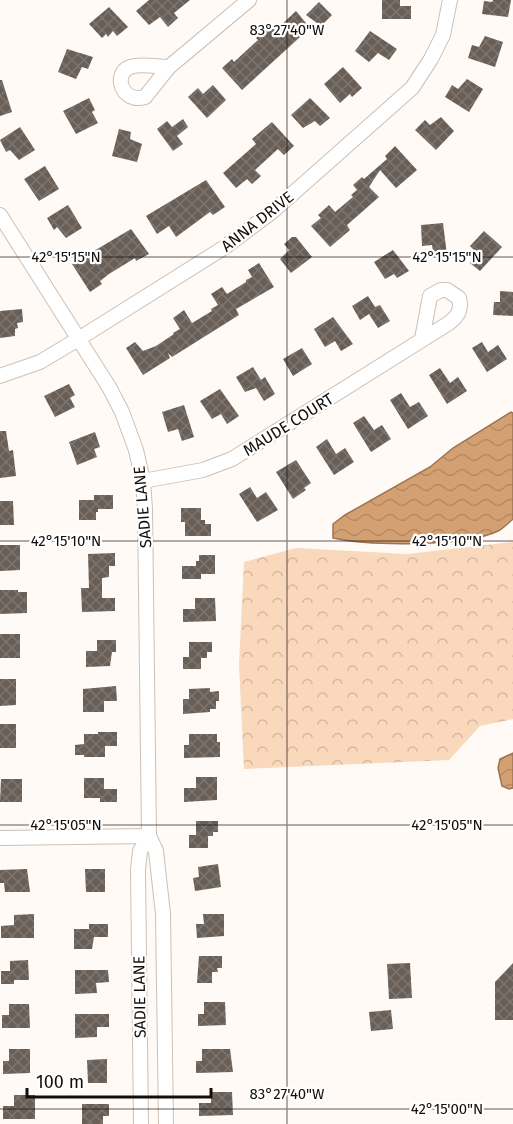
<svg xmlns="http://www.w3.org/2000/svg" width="513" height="1124" font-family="'Fira Sans',sans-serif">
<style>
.forest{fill:url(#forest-crowns)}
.water{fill:url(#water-waves);stroke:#9a7453;stroke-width:1.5}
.building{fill:url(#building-cross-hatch)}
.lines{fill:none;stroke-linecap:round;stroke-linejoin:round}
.minor-casing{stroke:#ccc0b7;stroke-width:16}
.minor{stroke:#fff;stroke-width:14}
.ticks{fill:none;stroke:#120e0b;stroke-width:1.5;stroke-opacity:0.45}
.labels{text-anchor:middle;stroke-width:4.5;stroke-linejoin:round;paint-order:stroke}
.street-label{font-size:16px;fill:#120e0b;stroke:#fff}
.ticks-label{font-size:15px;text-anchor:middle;fill:#120e0b;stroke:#fff;stroke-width:4.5;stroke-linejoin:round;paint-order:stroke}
</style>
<defs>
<pattern id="forest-crowns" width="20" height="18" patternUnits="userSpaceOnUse" patternTransform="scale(1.5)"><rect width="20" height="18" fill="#fad8bb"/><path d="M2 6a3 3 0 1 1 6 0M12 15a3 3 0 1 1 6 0" fill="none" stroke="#d5b89f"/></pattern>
<pattern id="water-waves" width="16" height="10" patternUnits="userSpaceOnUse" patternTransform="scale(1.5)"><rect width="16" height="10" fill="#d4a072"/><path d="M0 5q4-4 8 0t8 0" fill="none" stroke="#b58961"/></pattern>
<pattern id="building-cross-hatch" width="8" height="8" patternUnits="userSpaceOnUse" patternTransform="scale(1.5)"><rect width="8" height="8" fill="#695f57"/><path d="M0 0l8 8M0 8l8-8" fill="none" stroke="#7d756f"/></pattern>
</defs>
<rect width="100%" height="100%" fill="#fffaf6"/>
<path class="forest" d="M513 542V719L480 726 449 760 244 769 239 665 244 562 296 548 407 554Z"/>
<path class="water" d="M511 412 513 413V519C508 523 504 528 498 531 465 547 370 546 333 538V524L345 515 430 467 453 448Z
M513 753V788L509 789 502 786 498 768 500 759Z"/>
<path class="building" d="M149 0H190L174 13 178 18 168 27 160 17 149 25 136 11Z
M382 0H400V6H411V19H382Z
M493 0H511L508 17 482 14 484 1 492 2Z
M319 2 332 15 321 26 306 15Z
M109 7 128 27 117 36 113 31 108 37 106 34 102 38 89 24Z
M296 11 310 28 242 90 222 68 232 59 234 62 258 40 256 38 266 29 268 32 278 23 280 26Z
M370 31 397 49 389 60 378 53 369 62 355 51Z
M485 36 503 42 495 67 468 58 472 45 479 47Z
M67 49 93 57 88 69 82 67 76 79 58 72Z
M343 67 362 88 352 97 350 94 340 103 324 84Z
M467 79 483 89 469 112 445 97 452 85 458 89Z
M0 80H2L12 112 0 116Z
M213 85 226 100 207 118 188 97 198 88 203 94Z
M89 98 95 110 92 112 98 123 76 134 63 111Z
M310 98 330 118 320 126 315 121 303 128 291 115Z
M441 117 454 131 436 150 415 130 425 120 430 125Z
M183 119 188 127 177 136 183 144 173 151 157 129 167 121 172 127Z
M272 122 294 146 284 155 278 149 255 170 261 176 252 184 247 179 236 188 223 173 256 144 252 139Z
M20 127 35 150 19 160 10 150 6 152 0 140Z
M119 129 131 132 130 139 142 144 137 162 112 156Z
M395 146 417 170 396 188 380 170 369 187 379 197 347 225 350 230 330 247 311 226 321 218 318 215 329 205 335 212 353 197 351 195 357 190 353 185 362 177 364 179 387 159 385 156Z
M45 166 59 189 39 201 24 179Z
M206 180 225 207 213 215 210 212 176 237 169 226 157 234 146 216Z
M68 205 82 228 66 238 57 227 54 230 47 218Z
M443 223 447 255 434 257 432 245 422 246 421 225Z
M131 229 149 254 136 261 135 258 109 274 100 281 102 284 90 292 72 264Z
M484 231 502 247 480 271 470 263 478 254 470 246Z
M292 237H296L312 257 291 273 280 259 289 250 284 244Z
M393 250 409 271 397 278 394 274 385 279 374 262Z
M259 263 274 287 236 309 239 315 172 357 168 353 170 358 143 375 126 348 135 342 143 351 156 346 174 334 173 333 180 329 173 318 184 310 192 323 212 311 211 309 218 305 211 294 222 287 227 294 246 282V280L252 277 248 270Z
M500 291 513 292V316L493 315 494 302H500Z
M368 296 375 307 380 305 390 321 378 328 369 314 360 320 352 306Z
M22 309 23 322 17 323 18 328 15 329V336L0 338V311Z
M333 317 353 344 341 351 335 341 325 347 314 329Z
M482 342 488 352 498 345 507 359 487 372 472 348Z
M302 348 312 364 293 376 283 359Z
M253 367 261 380 265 377 275 394 264 401 256 388 245 392 236 377Z
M440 368 450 383 458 377 467 391 447 404 429 375Z
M69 384 75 395 70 398 75 407 55 417 44 396Z
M220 389 239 416 227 424 221 414 212 419 200 401Z
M401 393 410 407 419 402 428 416 408 429 390 400Z
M184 405 194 437 182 441 178 429 168 432 162 412Z
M364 416 374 430 382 425 391 439 371 452 353 423Z
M0 431H6L9 451 13 450 16 476 0 478Z
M95 432 100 447 94 449 97 457 77 465 69 442Z
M327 439 336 454 345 448 354 462 334 475 316 447Z
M296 460 311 483 304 488 306 490 293 499 276 472Z
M250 487 257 498 266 492 278 510 257 522 239 494Z
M94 495H113V509H98V512H96V520H79V500H94Z
M0 501H13L14 525H0Z
M181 508H201V520H205V524H211V536H185V522H181Z
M0 545H20V570L0 571Z
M115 553V566H109V577L102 578V598H115V611L82 612 81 588H89L88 554Z
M199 555H215V574H201V579H182V566H196V561H199Z
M0 590H18V592H27V613L0 614Z
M195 598H215L216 621 183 622V609H195Z
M0 634H20V658H0Z
M97 640H116V652H112L110 666 86 667V651H97Z
M189 642H212V652H207V658H201V669H183V657H189Z
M0 679H16V705L0 706Z
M116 686 117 701H104V712H83V689Z
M210 688V692L219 691V701H216V709H210V712L183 714V699H189V689Z
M0 724H16V748H0Z
M98 732H117V746H105V757H84V755H75V745L84 744V734H98Z
M189 734H217V742H220V757L184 758V745H189Z
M196 777H217V800L184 802V788H196Z
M84 778H104V789H117V802H100V798H84Z
M1 779H22V802H0Z
M196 821H218V832H213V836H208V848H189V835H196Z
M218 864 221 887 195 891 193 878 199 877 198 867Z
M27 869 30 892H5L4 883H0V870Z
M85 869H105V892H86Z
M34 914V938H1V926L14 925V915Z
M203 914H224V936L197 938 196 924H204Z
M89 924H108V937H94L92 949H74V929H89Z
M199 956H222V968H217L218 972H212V983H197Z
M28 960 29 980H14V984H1V971H10V961Z
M410 963 412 998 389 999 387 964Z
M513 963V1020H495V982Z
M75 970H108L109 982 96 983 97 993 75 994Z
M204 1002H225L226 1025 198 1026V1014H204Z
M9 1004H29L30 1028H2V1015H9Z
M391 1010 393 1029 371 1031 369 1012Z
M75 1014H109V1027H97V1037L75 1038Z
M9 1049H30V1073L3 1074V1061H9Z
M202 1049H230L233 1072 196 1073V1061H202Z
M107 1059V1083H88L87 1060Z
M211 1092H232L233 1115 199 1116V1103H211Z
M14 1095H35V1119H3V1106H14Z
M82 1104H109V1116H103V1124H82Z"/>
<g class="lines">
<g class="minor-casing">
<path id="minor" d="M169 67C157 67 141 63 130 67 112 74 122 104 145 97L169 67 249 0
M0 215 109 387 122 412 136 450 143 481 145 509 149 836 156 851 163 914 166 1124
M0 376 40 362 80 338 225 247 273 211 412 88 431 59 443 35 450 0
M143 481 203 470 232 459 449 323C458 316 462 310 459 298L447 290H441L430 296 422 339
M0 838 149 836
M141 1124 138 870 140 851 149 836"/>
</g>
<use href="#minor" class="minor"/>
</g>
<path class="ticks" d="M287 0V1124M0 257H513M0 541H513M0 825H513M0 1109H513"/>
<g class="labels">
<g class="street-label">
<text transform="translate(257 221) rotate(-38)" y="6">ANNA DRIVE</text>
<text transform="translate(288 424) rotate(-32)" y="6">MAUDE COURT</text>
<text transform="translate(142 507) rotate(-95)" y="6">SADIE LANE</text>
<text transform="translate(139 997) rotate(-91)" y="6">SADIE LANE</text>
</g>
</g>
<g class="ticks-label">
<text x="287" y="35">83°27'40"W</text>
<text x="66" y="262">42°15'15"N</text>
<text x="447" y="262">42°15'15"N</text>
<text x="66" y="546">42°15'10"N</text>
<text x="447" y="546">42°15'10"N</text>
<text x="66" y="830">42°15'05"N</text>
<text x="447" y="830">42°15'05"N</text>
<text x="287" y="1099">83°27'40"W</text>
<text x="447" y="1114">42°15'00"N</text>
</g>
<path d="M27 1088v9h184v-9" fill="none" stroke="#120e0b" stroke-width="3"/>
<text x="36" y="1088" font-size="18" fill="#120e0b" stroke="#ffffff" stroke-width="4.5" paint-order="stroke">100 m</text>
</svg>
